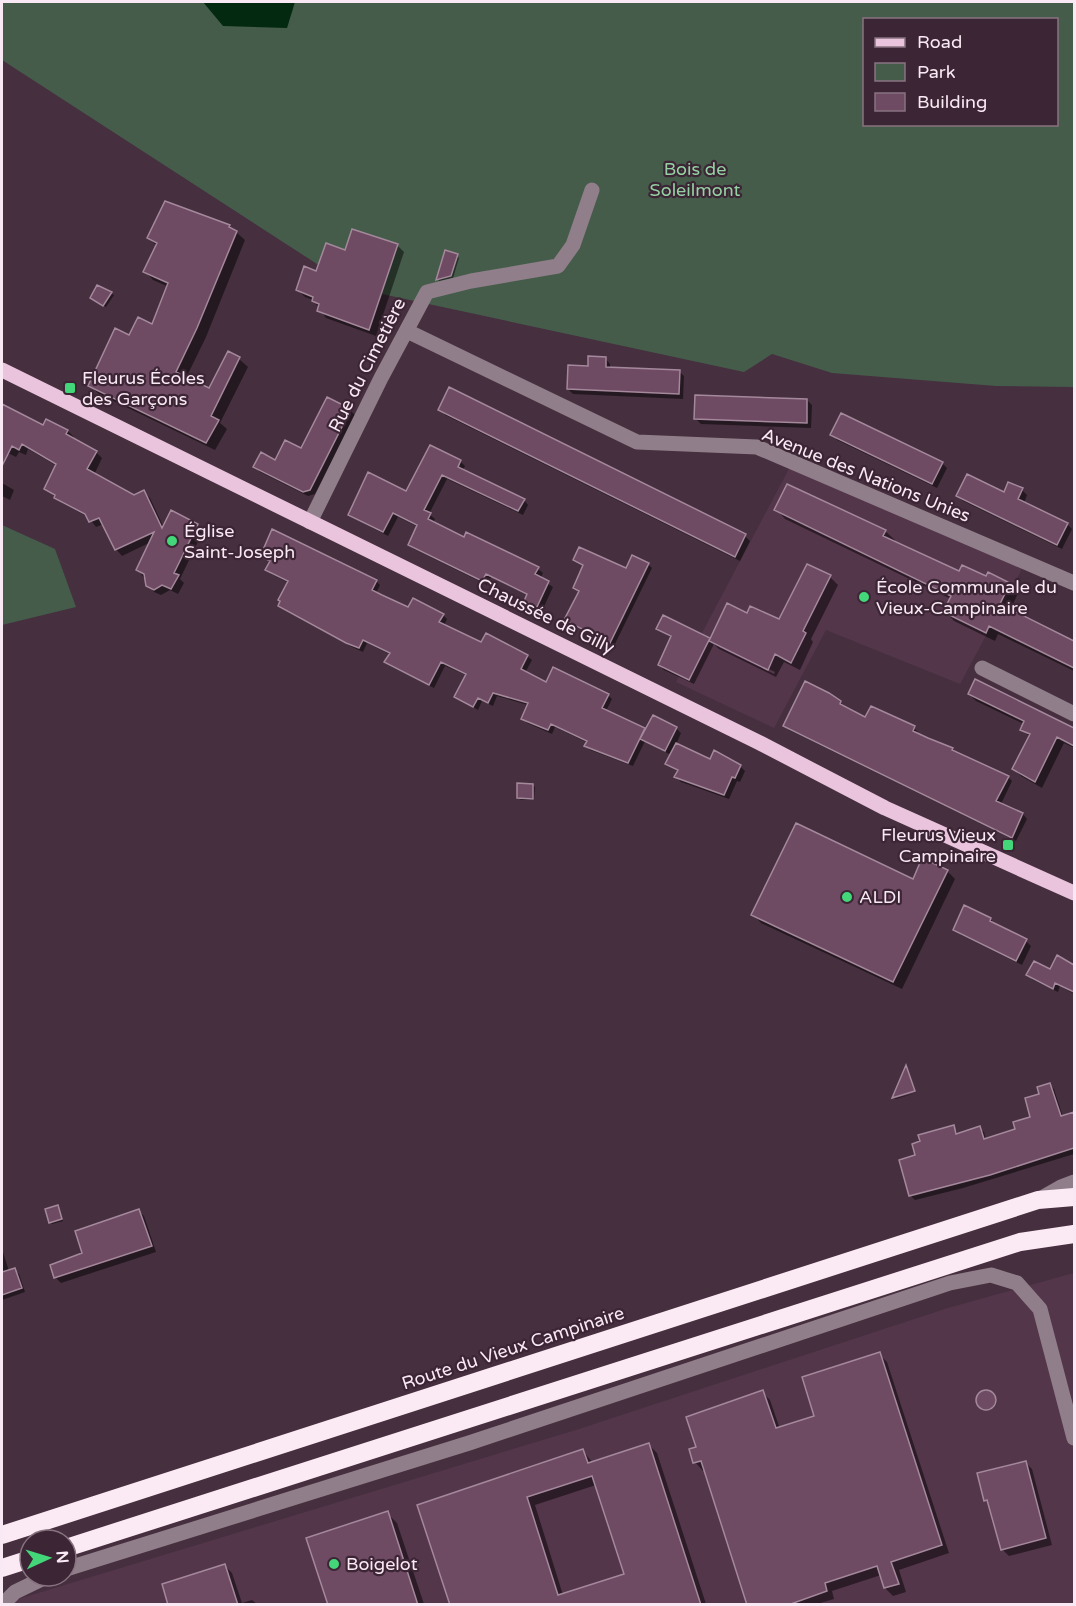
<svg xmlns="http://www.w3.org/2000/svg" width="1076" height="1606" font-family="'Varela Round',sans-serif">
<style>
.built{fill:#54364b}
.green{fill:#455c4a;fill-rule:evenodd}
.water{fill:#032911}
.shadow{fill:#0007;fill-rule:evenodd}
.building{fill:#6e4a63;stroke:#a4889b;stroke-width:1.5;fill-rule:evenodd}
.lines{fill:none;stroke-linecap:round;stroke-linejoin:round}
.minor{stroke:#907e8a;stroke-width:15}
.major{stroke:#e9c4dc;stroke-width:15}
.highway{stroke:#fbe9f4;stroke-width:18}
.poi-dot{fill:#44d77a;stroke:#3c2535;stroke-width:2}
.labels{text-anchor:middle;stroke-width:4.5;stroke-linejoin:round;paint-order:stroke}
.park-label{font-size:18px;fill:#94d2a3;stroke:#3c2535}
.street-label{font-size:18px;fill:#f9e9f4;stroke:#3c2535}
.poi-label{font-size:18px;fill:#f9e9f4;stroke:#3c2535;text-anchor:start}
</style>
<rect width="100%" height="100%" fill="#462f3f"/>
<path class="built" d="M790 467 1024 565 960 684 826 630 774 728 676 682Z
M1074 1273V1604H2L576 1430 948 1308Z"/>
<path class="green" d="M2 2H1074V387L996 386 832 373 772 354 744 372 354 288 2 60ZM864 20H1056V124H864Z
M2 525 55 549 76 607 2 625Z"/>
<path class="water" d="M203 2H295L287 28 223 26Z"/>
<path class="shadow" d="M229 226 245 240 206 337 186 378 209 390 228 353 239 359 248 367 220 423 227 429 215 450 99 394 90 386 130 337 152 326 169 287 153 280 145 271 157 246 148 238Z
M397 245 404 252 376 336 326 318 313 300 305 297 298 290 317 273 346 252Z
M457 255 459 258 453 278 439 281 438 279Z
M98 286 114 295 106 307 94 300Z
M605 358 610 364V368L679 371 684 376 683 399 573 394 568 389 589 367Z
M807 400 812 405 811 428 701 424 696 419Z
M2 405 44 427 68 431 74 437 72 439 96 452 102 458 94 475 134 497 144 492 150 498 164 528 197 525 203 531 180 579 184 583 178 594 170 590 161 595 154 592 138 570 151 542 122 556 116 549 104 524 96 527 88 517 62 503 46 489 57 466 28 449 26 455 19 452 16 457 2 450Z
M440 409 745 536 750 541 740 561 445 415Z
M350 410 355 415 315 494 308 496 260 472 255 467 275 462 302 450Z
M832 434 942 463 947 468 937 488 837 440Z
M460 461 465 466 462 471 524 500 528 505 523 515 447 479 429 514 435 519 433 523 538 569 543 573 540 579 553 587 542 611 525 600 528 595 491 577 487 585 414 549 409 545 418 527 398 517 388 536 355 519 350 514 407 493Z
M2 483 14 490 10 500 2 496Z
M1009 484 1022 490 1027 495 1024 503 1067 524 1072 529 1062 549 963 501 958 496 1005 494Z
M776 509 885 531 895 540 893 543 960 573 1009 584 1018 593 1010 611 1074 642V671L998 634 995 641 954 621 945 611 951 599 785 519Z
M266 558 376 581 380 585 376 593 409 609 443 615 447 619 444 626 482 644 527 656 532 660 525 673 547 684 608 695 612 699 606 711 646 732 676 728 681 733 676 745 710 761 740 766 745 771 740 782 737 781 729 799 681 782 676 777 679 772 667 763 671 755 645 741 633 766 590 750 586 746 588 743 555 727 552 734 527 723 522 718 528 705 497 696 493 706 482 701 478 710 456 697 466 675 445 666 434 688 390 666 386 662 391 655 367 643 363 652 352 647 284 610 280 606 289 583 271 574 267 570 271 563Z
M575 560 626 570 648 564 652 568 614 646 570 624 566 620 580 592 574 587 584 566Z
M830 577 838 585 811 639 813 642 800 670 784 662 776 677 719 649 714 644 694 684 664 670 659 665 672 638 658 629 663 617 711 640 747 615 780 621ZM719 644 775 672 774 674 719 647Z
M975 681 1074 729V748L1064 743 1042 788 1021 776 1014 769 1030 737 1022 729 1024 724 976 701 969 694Z
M840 702 844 708 866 719 914 728 918 732 917 735 1008 777 1012 781 1001 804 1023 814 1027 819 1016 841 789 730 785 726Z
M532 785 535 787 534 800H521L519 798Z
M947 871 955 879 902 989 761 923 753 914 914 881Z
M990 919 996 924 1026 941 1031 946 1022 965 961 935 955 930Z
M1057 957 1074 966V994L1060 986 1058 992 1033 980 1028 975 1051 971Z
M907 1067 915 1089 896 1095V1098L916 1093 896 1099 894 1098Z
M1050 1085 1054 1089 1063 1117 1074 1114V1154L963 1188 915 1200 910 1195 917 1156 953 1127 959 1135 979 1128 984 1132 986 1140 1017 1130 1032 1118 1041 1095Z
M58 1207 63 1221 52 1224 50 1222Z
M139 1211 144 1216 156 1252 61 1283 56 1278 51 1266 84 1254Z
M2 1249 9 1271 14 1270 19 1274 25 1292 2 1300Z
M879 1354 887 1362 949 1553 899 1570 906 1592 893 1596 885 1588 881 1575 832 1591 834 1599 817 1604H748L705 1470 703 1471 695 1462 697 1448 762 1392 770 1400 780 1429 816 1417Z
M979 1401a9 9 0 1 1 18 0a9 9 0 1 1-18 0Z
M649 1445 657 1453 706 1604H452L419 1506 583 1451 593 1463ZM596 1485 625 1575 563 1595 535 1505Z
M1025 1462 1032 1469 1052 1545 1009 1556 1002 1549 990 1505 986 1500Z
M387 1513 397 1523 424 1604H329Z
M224 1565 232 1573 242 1603 252 1600 257 1604H170Z"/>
<path class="building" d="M165 201 230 225 229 227 237 231 197 328 176 372 209 388 228 351 240 357 211 416 219 420 206 443 88 386 115 328 129 335 138 317 152 324 168 283 143 272 157 243 147 238Z
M352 229 398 244 369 330 317 311 319 304 312 301 313 297 296 290 304 266 316 271 326 243 345 250Z
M445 250 458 254 451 276 436 280Z
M97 285 112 292 103 306 90 298Z
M588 356 606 357V367L680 370 679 394 567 389 568 365 588 366Z
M449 387 746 534 735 557 438 410Z
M695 395 807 399V423L694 419Z
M327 397 351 409 310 490 303 492 253 467 261 452 275 460 285 440 301 448Z
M2 404 43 425 46 419 68 430 66 434 97 451 87 469 134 495 144 490 162 528 171 510 198 524 174 573 179 575 171 589 162 585 154 590 146 586 144 574 136 570 154 532 115 550 99 518 89 522 85 514 54 498 55 495 44 489 56 464 22 444 19 450 12 446 2 466Z
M841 413 943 462 932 484 830 435Z
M430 445 461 460 458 467 525 499 518 511 442 475 424 510 431 513 428 519 464 537 466 532 539 567 535 574 549 581 537 607 524 601 527 594 486 574 482 581 408 545 417 525 393 513 383 532 348 515 368 472 406 491Z
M967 474 1004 492 1008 482 1023 488 1018 499 1068 523 1057 545 956 496Z
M787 484 886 530 883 536 959 571 962 565 986 576 988 572 1010 583 1000 604 1074 641V668L989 626 986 633 943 612 951 596 774 510Z
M272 529 377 580 372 590 382 595 408 607 413 598 444 614 439 622 481 642 486 633 528 655 521 669 546 682 553 667 609 694 602 708 645 728 628 763 584 746 587 741 551 724 548 730 521 719 528 703 493 693 488 703 478 698 473 707 454 697 466 674 441 662 429 685 384 662 390 653 363 640 359 648 346 643 278 606 280 601 278 600 288 581 265 570 270 561 264 558 267 552 263 550Z
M579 547 626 568 632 555 649 563 610 643 564 620 579 591 573 588 583 565 573 560Z
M807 564 831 575 803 631 806 633 791 663 775 654 768 670 709 641 727 603 747 613 750 606 779 619Z
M663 615 710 638 689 680 658 665 671 636 656 629Z
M975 679 1074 728V746L1057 737 1035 782 1012 769 1030 734 1020 730 1024 721 968 694Z
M805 681 829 693 841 701 840 704 865 717 871 706 915 726 913 731 928 738 953 748 952 750 1009 776 996 801 1023 813 1012 838 783 726Z
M653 715 677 727 665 751 640 739Z
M676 743 710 759 714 750 741 765 735 778 732 777 724 795 674 777 678 770 665 764Z
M517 783 533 784V799L517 798Z
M796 823 913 879 922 858 948 870 893 982 751 915Z
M964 905 991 918 990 921 1027 939 1016 961 953 930Z
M1057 955 1074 965V992L1055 983 1053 989 1026 975 1034 961 1050 969Z
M906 1065 915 1091 892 1098Z
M1050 1083 1061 1116 1074 1112V1148L990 1175 909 1196 899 1160 915 1155 912 1144 920 1141 918 1135 954 1125 956 1134 980 1126 984 1139 1015 1129 1013 1122 1030 1117 1025 1098 1039 1094 1037 1087Z
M58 1205 62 1219 49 1223 45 1209Z
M139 1209 152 1246 54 1278 50 1265 82 1253 75 1231Z
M15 1268 22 1288 2 1295V1272Z
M880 1352 942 1545 891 1562 899 1584 884 1588 877 1566 825 1583 827 1591 788 1605H747L701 1461 693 1463 689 1449 696 1447 686 1417 763 1390 776 1428 814 1416 802 1377Z
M976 1400a10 10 0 1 1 20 0a10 10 0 1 1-20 0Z
M649 1443 701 1605H450L417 1505 583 1449 588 1463ZM592 1476 624 1574 558 1595 527 1497Z
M1026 1461 1046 1538 1001 1550 987 1500 984 1501 977 1473Z
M388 1511 418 1605H328L306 1538Z
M225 1564 238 1605H168L162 1584Z"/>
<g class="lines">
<path class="minor" d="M407 331 637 442 757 447 1074 583
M310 522 381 378 427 292 471 281 558 266 573 245 592 190
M982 668 1074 714
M1040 1199 1061 1187 1074 1182
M66 1569 469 1443 950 1283 991 1275 1017 1283 1040 1309 1074 1438
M3 1604 15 1592 48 1576"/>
<path class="major" d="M2 370 760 743 885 808 1074 893"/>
<path class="highway" d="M2 1535 1038 1200 1074 1197
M66 1548 1020 1242 1074 1234
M2 1568 30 1559"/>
</g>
<g class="poi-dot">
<rect x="64" y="382" width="12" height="12" rx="3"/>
<circle cx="172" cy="541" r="6"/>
<circle cx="864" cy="597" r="6"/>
<rect x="1002" y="839" width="12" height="12" rx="3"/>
<circle cx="847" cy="897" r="6"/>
<circle cx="334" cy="1564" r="6"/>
</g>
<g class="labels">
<g class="park-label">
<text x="695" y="175">Bois de<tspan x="695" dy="21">Soleilmont</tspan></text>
</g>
<g class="street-label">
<text transform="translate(367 365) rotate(-63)" y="6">Rue du Cimetière</text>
<text transform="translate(866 475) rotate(22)" y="6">Avenue des Nations Unies</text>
<text transform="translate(546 616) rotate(26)" y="6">Chaussée de Gilly</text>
<text transform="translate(513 1348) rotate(-18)" y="6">Route du Vieux Campinaire</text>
</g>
<g class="poi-label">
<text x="82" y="384">Fleurus Écoles<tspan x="82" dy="21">des Garçons</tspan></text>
<text x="184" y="537">Église<tspan x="184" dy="21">Saint-Joseph</tspan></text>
<text x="876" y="593">École Communale du<tspan x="876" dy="21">Vieux-Campinaire</tspan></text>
<text x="996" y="841" text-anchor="end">Fleurus Vieux<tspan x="996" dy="21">Campinaire</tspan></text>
<text x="859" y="903">ALDI</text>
<text x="346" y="1570">Boigelot</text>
</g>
</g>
<rect width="1076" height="1606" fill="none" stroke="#f9e9f4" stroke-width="6"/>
<rect x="863" y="18" width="195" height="108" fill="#3c2535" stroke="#887381" stroke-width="1.5"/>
<rect x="875" y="38" width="30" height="9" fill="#e9c4dc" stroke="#887381" stroke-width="1.5"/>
<text x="917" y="48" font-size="18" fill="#f9e9f4">Road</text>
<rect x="875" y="63" width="30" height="18" fill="#455c4a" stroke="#887381" stroke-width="1.5"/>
<text x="917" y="78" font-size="18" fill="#f9e9f4">Park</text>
<rect x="875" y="93" width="30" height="18" fill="#6e4a63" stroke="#887381" stroke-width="1.5"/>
<text x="917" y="108" font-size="18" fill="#f9e9f4">Building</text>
<g transform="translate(48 1558) rotate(86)"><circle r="28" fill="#3c2535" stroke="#887381" stroke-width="1.5"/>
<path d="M0-4.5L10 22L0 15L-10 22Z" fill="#44d77a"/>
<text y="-9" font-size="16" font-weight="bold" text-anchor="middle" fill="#f9e9f4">N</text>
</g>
</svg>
